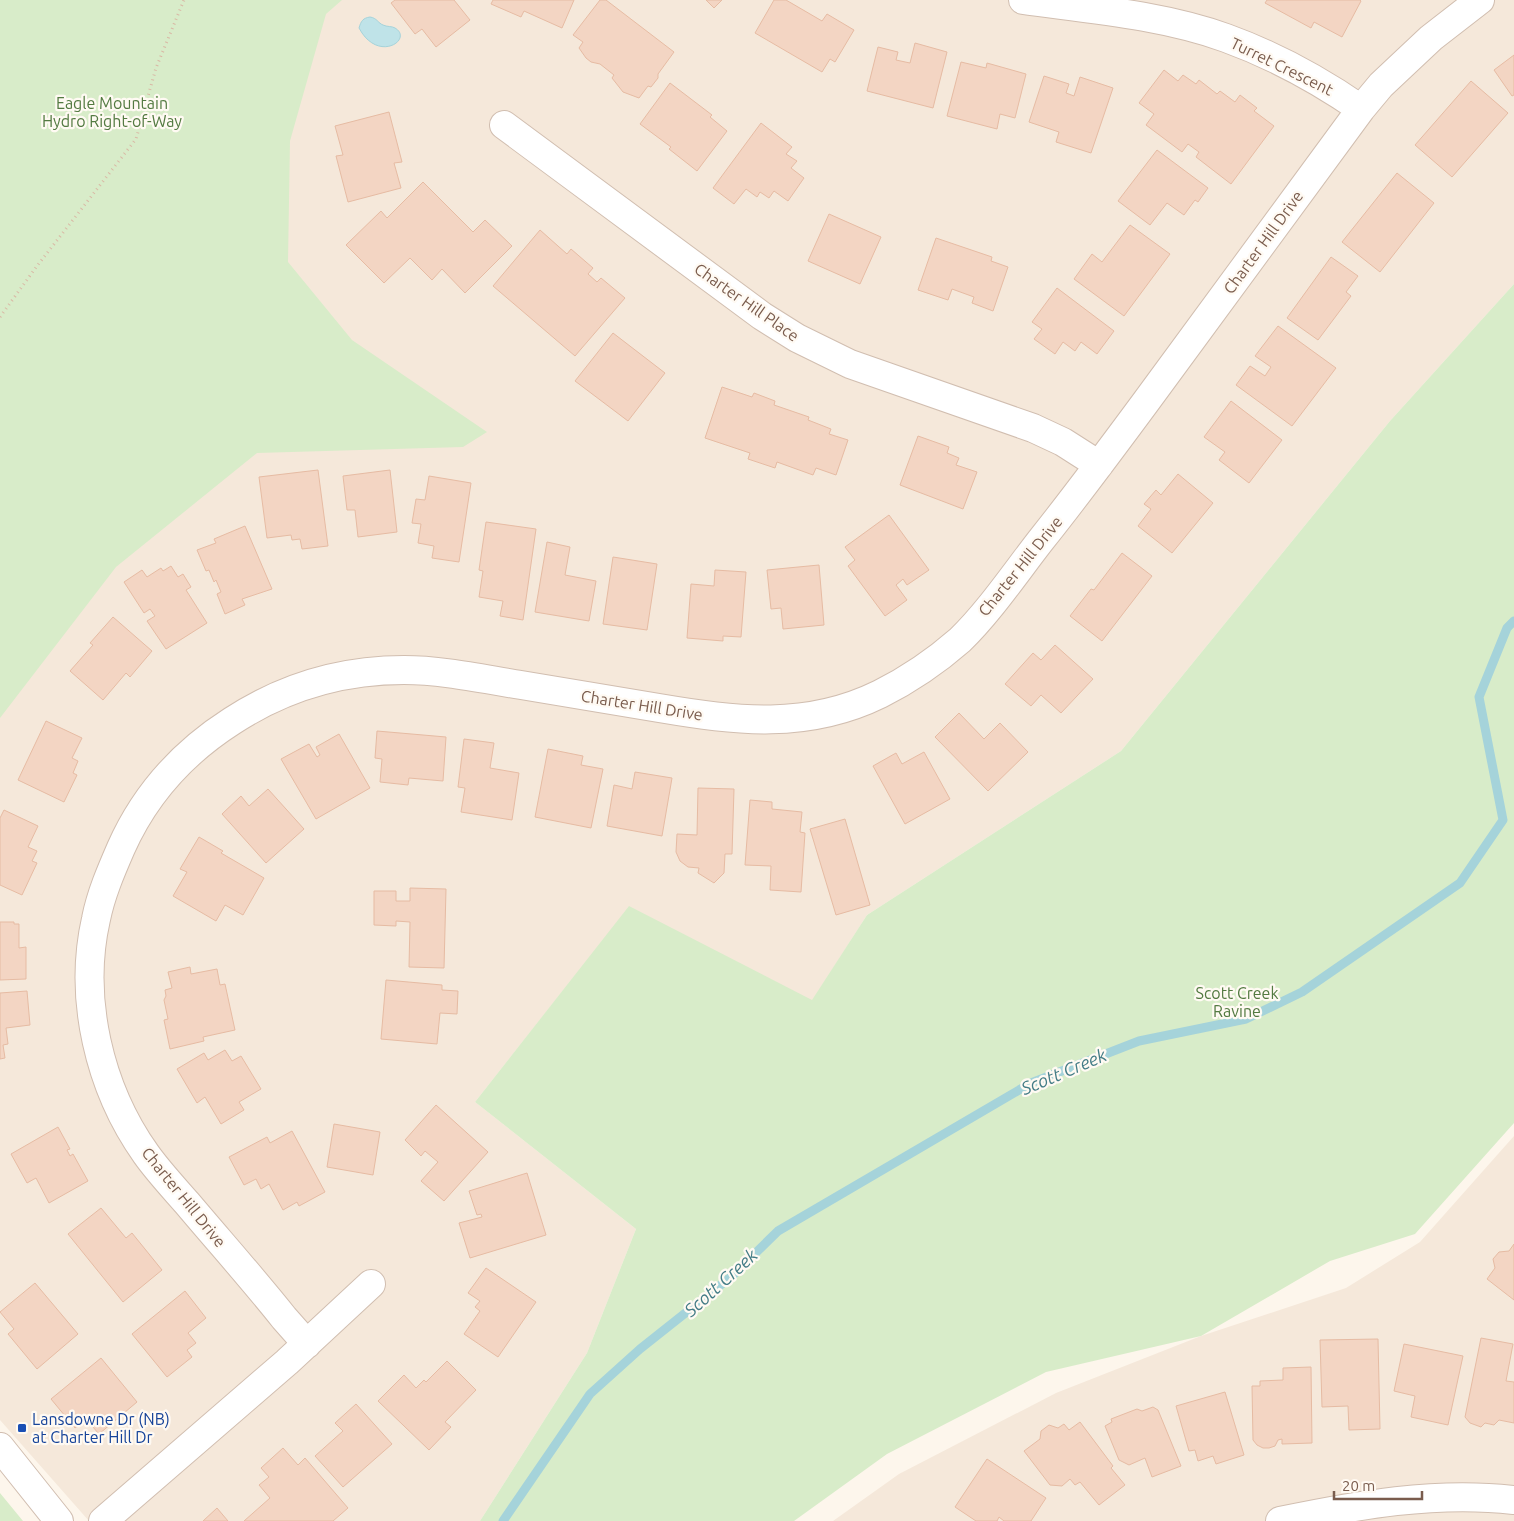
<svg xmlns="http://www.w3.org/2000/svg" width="1514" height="1521" font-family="Ubuntu,sans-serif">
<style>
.residential{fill:#f5e8da}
.green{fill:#d8ecc9}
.water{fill:#bfe3e8;stroke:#a5d3da}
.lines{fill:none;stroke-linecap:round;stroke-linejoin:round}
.stream{stroke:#a5d3da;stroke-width:9}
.building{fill:#f3d5c3;stroke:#e6bba3}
.minor-casing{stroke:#d1beb0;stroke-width:30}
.path{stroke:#d9b8a5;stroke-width:3;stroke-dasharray:1 4;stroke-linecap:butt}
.minor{stroke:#fff;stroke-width:28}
.transit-dot{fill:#1a4fb4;stroke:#fffaf3;stroke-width:2}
.labels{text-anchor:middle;stroke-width:4.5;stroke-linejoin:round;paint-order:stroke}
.street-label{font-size:16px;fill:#7a5c4d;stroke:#fffaf3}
.park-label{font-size:16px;fill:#537a41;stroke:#fffaf3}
.transit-label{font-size:16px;fill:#164399;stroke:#fffaf3;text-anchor:start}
.water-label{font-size:18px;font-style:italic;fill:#437c86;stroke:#fffaf3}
</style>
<rect width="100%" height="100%" fill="#fdf6ec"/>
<path class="residential" d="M289 0H1514V284L1390 421 1121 751 867 915 812 1001 629 907 475 1102 636 1229 587 1353 480 1521H89L0 1420V623Z
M1514 1136V1521H833L899 1474 1056 1393 1201 1336 1346 1288 1420 1242Z"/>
<path class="green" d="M0 0H342L326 14 290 141 288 262 352 340 487 432 463 447 257 453 116 567 0 718Z
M1514 284V1123L1415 1234 1330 1261 1201 1336 1046 1372 887 1454 794 1521H480L587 1353 636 1229 475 1102 629 906 812 1000 867 915 1121 751 1390 421Z
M0 1493 23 1521H0Z"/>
<path class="water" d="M370 17C377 18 378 23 383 25 387 27 392 26 395 28 414 39 378 64 359 28 361 21 363 18 370 17Z"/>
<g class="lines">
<path class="stream" d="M503 1521 590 1394 640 1349 732 1276 778 1231 1031 1083 1139 1041 1246 1019 1302 992 1460 883 1503 820 1479 697 1507 628 1514 621"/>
</g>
<path class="building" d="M395 0H454L470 20 436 47 422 29 415 34 391 3Z
M493 0H574L562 28 524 11 521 17 491 4Z
M600 0H606L674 52 658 74V78L651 87 648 86 639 98 623 92 612 78 614 75 600 64 591 62 586 58 579 48 583 42 573 35Z
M706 0H722L714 8Z
M774 0H786L822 21 827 14 854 30 835 62 830 59 822 72 755 33Z
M1267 0H1360L1361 1 1342 37 1314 22 1311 28 1265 3Z
M915 43 947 52 933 108 867 91 878 47 898 52 896 60 910 63Z
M1514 55V95L1512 96 1494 70Z
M961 62 986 68 987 63 1026 74 1015 118 1000 114 997 129 947 116Z
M1164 70 1178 81 1183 75 1196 84 1199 80 1217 94 1220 91 1235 102 1240 95 1257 108 1254 111 1274 126 1231 184 1196 157 1199 152 1188 144 1182 152 1146 125 1154 114 1139 103Z
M1044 76 1069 84 1066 93 1074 96 1080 77 1113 88 1091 153 1056 142 1059 132 1029 122Z
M1471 81 1508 113 1452 177 1415 145Z
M670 83 712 115 710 117 727 131 697 171 669 149 671 147 640 124Z
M389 112 402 162 394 163 401 188 348 202 336 156 343 155 335 126Z
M761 123 792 147 786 154 797 161 791 168 804 178 788 201 774 191 769 198 760 192 757 197 746 189 734 204 713 188Z
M1157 150 1208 188 1198 202 1195 200 1184 215 1167 203 1150 225 1118 201Z
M1397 173 1434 203 1380 272 1342 242Z
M423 182 473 232 485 220 512 246 465 293 442 269 432 280 410 258 384 283 346 245 381 211 387 218Z
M829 214 881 237 860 284 808 261Z
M1130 225 1170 254 1124 316 1074 279 1092 254 1102 262Z
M540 230 567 254 571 249 593 268 588 274 597 282 601 278 625 298 575 356 493 286Z
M936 238 992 257 991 261 1008 267 993 311 972 303 974 297 952 289 948 300 918 290Z
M1331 257 1358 276 1346 292 1351 296 1318 340 1287 318Z
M1057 288 1114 331 1097 354 1081 342 1075 351 1063 342 1055 354 1034 339 1042 329 1032 322Z
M1278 326 1336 368 1292 426 1236 385 1250 366 1265 376 1271 367 1255 356Z
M613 333 665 373 628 421 575 381Z
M722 387 752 397 754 393 775 401 774 405 809 417 808 420 831 429 829 434 848 440 836 475 816 468 813 475 777 462 775 468 748 459 750 453 705 438Z
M1231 401 1282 440 1249 483 1219 460 1225 452 1204 437Z
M918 436 949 447 947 453 959 458 956 465 977 472 963 509 900 485Z
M318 470 328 546 302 549 300 539 292 540 291 535 267 538 259 477Z
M390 470 397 532 358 537 355 510H347L343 476Z
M1178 474 1213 503 1172 553 1138 526 1151 509 1144 504 1156 490 1161 495Z
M429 476 471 483 459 562 432 558 434 546 418 543 421 524 412 523 416 499 425 500Z
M889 515 929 570 907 585 903 579 896 585 907 600 885 616 848 566 855 560 845 547Z
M486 522 536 529 523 620 500 616 503 601 479 597 483 571 479 570Z
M245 526 272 589 242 599 245 605 225 614 217 594 221 592 216 580 214 582 209 570 206 571 197 550 216 543 214 539Z
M547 542 570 547 565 575 596 581 589 621 535 612Z
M1122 553 1152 576 1102 641 1070 616 1091 589 1094 590Z
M613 557 657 564 647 630 603 624Z
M819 565 824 625 783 629 781 608 771 609 767 570Z
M171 566 178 577 183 574 191 587 186 590 207 623 166 649 147 621 155 616 150 609 144 613 124 582 142 570 147 577 161 568 163 571Z
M715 570 746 572 741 637 723 636V641L687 638 691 584 714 586Z
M113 617 152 651 130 677 126 673 103 700 70 671 93 645 90 643Z
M1055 645 1093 679 1061 713 1041 695 1031 706 1005 684 1033 653 1041 660Z
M959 713 984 739 1000 723 1028 752 988 791 935 737Z
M46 721 82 738 72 758 78 761 73 773 77 775 64 802 18 780Z
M377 731 446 737 443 781 409 778 408 785 380 782 382 759 375 758Z
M339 734 370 788 316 819 281 759 309 744 317 757 320 755 316 747Z
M464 739 494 743 490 768 519 773 512 820 461 812 465 788 458 787Z
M548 749 583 756 581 765 603 769 591 828 535 817Z
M924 752 950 799 905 824 873 766 896 753 902 764Z
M635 772 672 778 662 836 607 826 614 785 632 789Z
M698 788 734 789 732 854H725L724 873 714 883 698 873 699 868 688 867 680 861 676 852 677 834 697 835Z
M268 789 304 829 266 863 222 814 241 796 249 806Z
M750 800 772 802V809L802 812 800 832 805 833 801 892 770 890 771 866 745 865Z
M4 810 38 826 28 847 37 851 32 861 37 863 22 895 0 885V818Z
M845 819 870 905 836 915 810 829Z
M199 837 223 851 221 853 264 878 243 915 225 905 216 921 173 896 187 872 180 869Z
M410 888 446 889 444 968 409 967 410 922 396 921V926L374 925V891H396V901H410Z
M0 922H14V924H19V948L26 947V979L0 980Z
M190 967 191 974 217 969 220 985 225 984 235 1030 203 1037 204 1041 170 1049 164 1020 168 1019 164 1000 166 996 165 990 172 988 168 972Z
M386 980 442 985V990L458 991 457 1014 440 1013 437 1044 381 1039Z
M27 991 30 1025 6 1028 8 1044 3 1045 5 1058 0 1059V993Z
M225 1050 232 1061 241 1056 261 1089 239 1102 244 1110 221 1124 205 1097 197 1103 177 1069 204 1053 208 1060Z
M436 1105 488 1152 444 1201 421 1181 438 1162 425 1151 421 1156 405 1140Z
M334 1124 380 1132 373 1175 327 1167Z
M58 1127 70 1149 67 1150 70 1156 73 1154 88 1181 49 1203 36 1178 27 1183 11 1154Z
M292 1131 325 1192 299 1206 297 1202 283 1210 269 1184 261 1189 256 1179 244 1185 229 1157 267 1137 270 1143Z
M527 1173 546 1235 470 1258 459 1223 482 1217 481 1214 477 1215 469 1191Z
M101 1208 126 1238 132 1233 162 1270 123 1302 68 1234Z
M1514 1244V1300L1487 1279 1495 1268 1493 1259 1499 1252 1509 1251Z
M486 1268 536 1302 498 1357 464 1334 480 1311 475 1307 480 1301 468 1293Z
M35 1283 78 1334 37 1369 8 1334 14 1329 0 1312Z
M185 1291 206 1318 188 1333 196 1343 187 1350 192 1357 167 1377 132 1334Z
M1481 1338 1513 1344 1506 1381 1514 1382V1423L1499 1420 1494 1425 1485 1423 1481 1427 1470 1423 1465 1417Z
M1378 1339 1380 1429 1349 1430 1348 1406 1322 1407 1320 1340Z
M1404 1344 1463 1356 1448 1425 1411 1417 1415 1396 1394 1391Z
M101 1358 137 1402 99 1434 86 1419 75 1428 51 1399Z
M447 1361 476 1390 445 1422 451 1427 429 1450 378 1401 404 1375 416 1388 424 1380 426 1382Z
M1311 1367 1312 1443 1282 1444V1439L1278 1440 1275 1446 1269 1448H1263L1257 1445 1253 1440 1252 1386H1260V1381L1283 1380V1368Z
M1225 1392 1244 1455 1216 1464 1213 1456 1198 1461 1195 1450 1189 1451 1176 1406Z
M356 1404 392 1444 343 1487 315 1456 343 1431 335 1423Z
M1153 1407 1158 1410 1181 1466 1152 1477 1145 1458 1129 1465 1119 1460 1105 1426 1112 1422 1111 1419 1137 1409 1142 1411Z
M1080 1422 1113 1466 1111 1468 1125 1485 1099 1505 1080 1482 1075 1485 1070 1479 1062 1486 1050 1485 1024 1451 1040 1439 1041 1431 1049 1425 1058 1428 1064 1424 1069 1430Z
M283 1448 298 1465 305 1458 348 1508 333 1521H244L270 1498 259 1485 269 1477 261 1468Z
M987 1459 1046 1498 1031 1521H1004L999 1517 997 1521H976L955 1507Z
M217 1508 228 1521H203Z"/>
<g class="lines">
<g class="minor-casing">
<path id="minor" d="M1023 0C1089 9 1162 15 1226 38 1273 55 1319 80 1361 109
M504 125 762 316 797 338 850 364 1033 428 1063 442 1099 465
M307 1344 284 1318C253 1279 219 1241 187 1203 173 1187 158 1171 146 1154 99 1088 78 998 96 919 101 894 111 871 121 848 145 794 182 753 232 721 284 687 342 670 404 670 443 670 483 679 521 685 567 693 613 700 659 708 736 721 807 730 880 694 908 680 936 661 960 640 989 612 1016 572 1041 540 1077 495 1111 449 1145 403 1217 305 1289 207 1361 109L1381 85 1431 38 1480 0
M0 1447 59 1521
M103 1521 287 1362 371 1284
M1280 1521C1357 1505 1435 1491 1514 1500"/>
</g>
<path class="path" d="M0 317 37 266 136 139 156 68 184 0"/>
<use href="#minor" class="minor"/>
</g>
<rect class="transit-dot" x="17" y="1423" width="10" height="10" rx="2.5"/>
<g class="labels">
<g class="street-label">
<text transform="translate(1282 66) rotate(26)" y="6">Turret Crescent</text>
<text transform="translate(1263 242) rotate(-54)" y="6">Charter Hill Drive</text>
<text transform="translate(747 302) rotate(35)" y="6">Charter Hill Place</text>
<text transform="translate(1020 566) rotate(-51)" y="6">Charter Hill Drive</text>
<text transform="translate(642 705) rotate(9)" y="6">Charter Hill Drive</text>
<text transform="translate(184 1197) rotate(51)" y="6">Charter Hill Drive</text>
</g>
<g class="park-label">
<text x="112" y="109">Eagle Mountain<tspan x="112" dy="18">Hydro Right-of-Way</tspan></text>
<text x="1237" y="999">Scott Creek<tspan x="1237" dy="18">Ravine</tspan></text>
</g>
<g class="transit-label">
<text x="32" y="1425">Lansdowne Dr (NB)<tspan x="32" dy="18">at Charter Hill Dr</tspan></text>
</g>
<g class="water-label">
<text transform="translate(1064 1072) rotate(-23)" y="6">Scott Creek</text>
<text transform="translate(721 1283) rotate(-42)" y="6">Scott Creek</text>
</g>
</g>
<path d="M1334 1491v8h88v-8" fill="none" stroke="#7a5c4d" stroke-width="2.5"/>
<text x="1342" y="1491" font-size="15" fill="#7a5c4d" stroke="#fffaf3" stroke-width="4" paint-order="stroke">20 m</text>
</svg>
